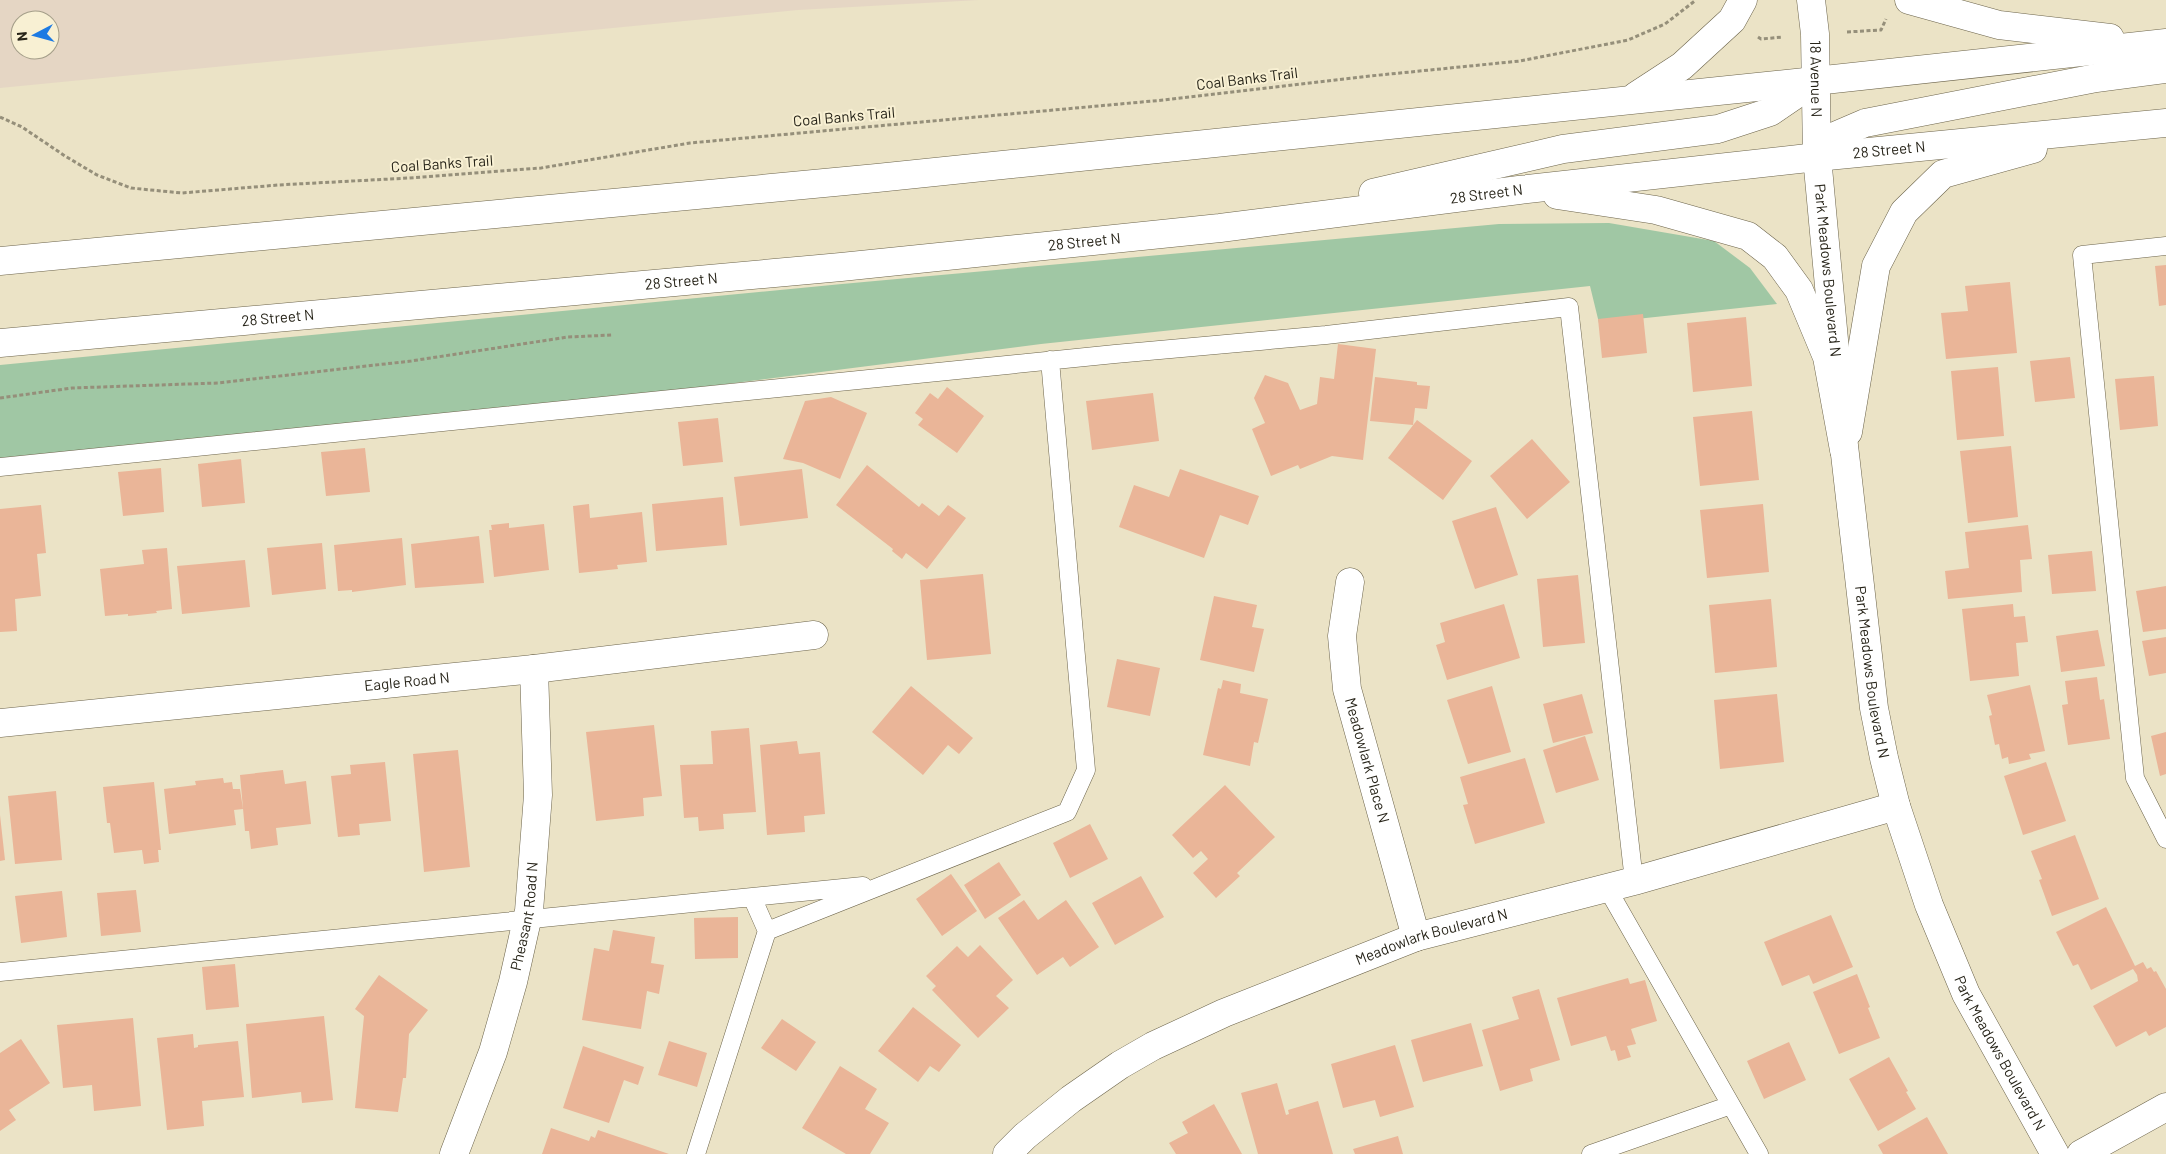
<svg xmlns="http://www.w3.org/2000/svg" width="2166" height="1154" font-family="Barlow,sans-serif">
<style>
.industrial{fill:#e5d6c4;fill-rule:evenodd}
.green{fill:#a0c7a4}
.building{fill:#eab598}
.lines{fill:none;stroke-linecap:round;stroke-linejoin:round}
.lane-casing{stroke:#6c644b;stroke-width:19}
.street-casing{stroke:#6c644b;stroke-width:29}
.secondary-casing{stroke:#6c644b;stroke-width:29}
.path{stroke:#958f7a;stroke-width:3;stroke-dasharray:4 2.5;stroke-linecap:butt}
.lane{stroke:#fff;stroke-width:18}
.street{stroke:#fff;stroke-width:28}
.secondary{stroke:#fff;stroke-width:28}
.labels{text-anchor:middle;stroke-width:4;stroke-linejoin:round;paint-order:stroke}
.street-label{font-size:15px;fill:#272419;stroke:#f8f0d3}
</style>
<rect width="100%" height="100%" fill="#ebe3c6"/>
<path class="industrial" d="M0 0H979L798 10 0 88ZM20 20H50V50H20Z"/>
<path class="green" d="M1609 223 1714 241 1750 268 1777 304 1599 323 1590 286 1041 344 364 430 0 469V365L842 284 1499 224Z"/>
<path class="building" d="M2166 265V305L2159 306 2155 266Z
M2010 282 2017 353 1946 359 1941 313 1968 311 1965 286Z
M1643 314 1647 353 1602 358 1598 319Z
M1746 317 1752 386 1693 392 1687 323Z
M1338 344 1376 349 1363 460 1332 456 1300 469 1298 465 1271 476 1252 429 1265 423 1254 398 1265 375 1288 383 1300 410 1317 404 1320 377 1334 379Z
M2070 357 2075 398 2035 402 2030 361Z
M1998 367 2004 436 1957 440 1951 371Z
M2154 376 2158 426 2120 430 2115 379Z
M1375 377 1417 382V385L1430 386 1427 409 1415 408 1413 425 1370 421Z
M947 387 984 416 957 453 918 425 923 419 915 413 930 393 938 399Z
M1153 393 1159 441 1092 450 1086 401Z
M831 397 867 413 840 479 803 463 783 459 805 401Z
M1752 411 1759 480 1700 486 1693 417Z
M718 418 723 462 683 466 678 422Z
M1417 420 1472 461 1443 500 1388 458Z
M1532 439 1570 482 1527 519 1490 476Z
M2011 446 2018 517 1968 523 1960 451Z
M365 448 370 492 326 496 321 452Z
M241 459 245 503 202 507 198 464Z
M867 465 919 507 922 503 939 516 948 505 966 518 927 569 906 553 902 559 892 551 893 549 836 505Z
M161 468 164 512 123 516 118 472Z
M802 469 808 518 740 526 734 477Z
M1180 469 1259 496 1248 525 1220 515 1204 558 1119 527 1134 485 1169 497Z
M723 497 727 545 656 551 652 504Z
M589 504 590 518 642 512 647 562 617 565 618 569 579 573 573 506Z
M1763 504 1769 572 1707 578 1700 510Z
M41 505 46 553 37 554 41 596 15 599 17 631 0 632V509Z
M1496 507 1518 575 1475 589 1452 521Z
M509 523V528L544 524 549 570 494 577 489 530H492L491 525Z
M2028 525 2032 559 2020 560 2022 592 1948 599 1945 571 1969 568 1965 532Z
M479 536 484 583 415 588 411 544Z
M402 538 406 585 352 592V590L338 591 334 545Z
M322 543 326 589 272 595 267 548Z
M167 548 172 609 156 611 157 613 128 616V614L105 616 100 569 144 564 142 550Z
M2092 551 2096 591 2052 594 2048 555Z
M245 560 250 607 182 614 177 566Z
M983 574 991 654 927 660 920 580Z
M1578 575 1585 643 1543 647 1537 579Z
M2166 586V629L2143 632 2136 591Z
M1214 596 1257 605 1252 627 1264 629 1254 672 1200 660Z
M1771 599 1777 667 1715 673 1709 605Z
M1504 604 1520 658 1447 680 1436 645 1445 642 1440 623Z
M2013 604 2014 617 2025 616 2028 642 2016 643 2019 676 1970 681 1962 609Z
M2098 630 2105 666 2061 672 2056 636Z
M2166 637V673L2149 676 2142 641Z
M1117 659 1160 668 1150 716 1107 707Z
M2097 677 2100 700 2104 699 2110 739 2068 745 2062 705 2068 704 2065 681Z
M1223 680 1241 684 1240 693 1268 699 1258 743 1254 742 1250 766 1203 755 1218 688 1221 689Z
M2030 685 2045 751 2029 754 2031 759 2009 764 2008 757 2002 759 1999 744 1995 745 1989 716 1992 715 1987 695Z
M911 686 973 738 959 754 948 745 923 775 872 732Z
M1492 686 1511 752 1468 764 1447 700Z
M1582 694 1593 733 1553 743 1543 704Z
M1777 694 1784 762 1720 769 1714 700Z
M654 725 662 796 643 798 644 816 596 821 586 732Z
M749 728 756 812 723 814 724 829 699 831 698 817 684 818 680 765 713 764 711 731Z
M2166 732V774L2160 776 2151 736Z
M1585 736 1599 780 1556 793 1543 750Z
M797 741 799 754 820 752 825 814 804 816 805 832 767 835 760 745Z
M458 750 470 867 424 872 413 754Z
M1525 758 1545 823 1475 844 1463 805 1468 804 1460 777Z
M385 762 391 821 359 824 360 835 338 837 331 776 351 774 350 765Z
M2046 762 2066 821 2023 835 2004 776Z
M283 770 285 784 306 781 311 824 276 828 278 845 251 849 249 831H245L240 775Z
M223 778 224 783 232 782 233 789H240L243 809 234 810 236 825 169 834 164 789 196 785 195 781Z
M154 782 161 850H158L159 862 144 864 142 850 114 853 110 823H107L103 787Z
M1225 785 1275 837 1237 873 1240 876 1216 898 1193 873 1208 859 1201 851 1193 858 1172 835Z
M56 791 62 860 15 864 8 796Z
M0 815 5 860 0 861Z
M1090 824 1108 859 1070 878 1053 843Z
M2075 835 2099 899 2052 916 2039 880 2042 879 2031 851Z
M999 862 1021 895 985 919 964 885Z
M951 874 977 911 942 936 916 899Z
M1141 876 1164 917 1115 945 1092 903Z
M136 890 141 932 101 936 97 893Z
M62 891 67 937 21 943 15 896Z
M1024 900 1038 920 1066 900 1099 947 1070 967 1063 957 1037 975 998 918Z
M2106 907 2135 966 2143 962 2147 969 2151 967 2154 972 2156 971 2166 989V1027L2149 1036 2146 1031 2116 1047 2093 1006 2138 981 2137 975 2133 969 2091 990 2078 964 2073 966 2056 932Z
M1831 915 1853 967 1813 984 1809 975 1782 986 1764 942Z
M738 917V958L695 959 694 918Z
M613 930 655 937 651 963 664 965 659 994 647 991 641 1029 582 1020 594 948 609 951Z
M980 945 1013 980 996 996 1009 1008 978 1038 932 990 936 986 926 976 957 946 968 957Z
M235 964 239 1007 206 1010 202 967Z
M1857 974 1870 1007 1868 1008 1880 1038 1839 1054 1813 992Z
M379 975 428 1010 409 1034 406 1078H403L398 1112 355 1108 364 1016 355 1009Z
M1628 978 1630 984 1645 980 1657 1021 1631 1029 1636 1044 1627 1046 1631 1057 1618 1061 1615 1050 1611 1051 1606 1036 1571 1046 1557 998Z
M1539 989 1560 1060 1530 1069 1533 1081 1500 1091 1482 1030 1519 1019 1512 997Z
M913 1007 961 1045 939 1072 930 1066 918 1082 878 1051Z
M324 1016 333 1100 302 1103 301 1092 252 1098 246 1024Z
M133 1018 141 1106 94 1111 92 1085 63 1088 57 1025Z
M782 1019 816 1042 796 1071 761 1048Z
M1471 1023 1483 1066 1423 1082 1411 1040Z
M193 1034 194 1048 198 1047V1045L238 1041 244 1097 202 1101 204 1126 167 1130 157 1038Z
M21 1039 50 1083 9 1110 16 1120 0 1131V1053Z
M669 1041 707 1053 697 1087 658 1075Z
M1789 1042 1806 1080 1764 1099 1747 1061Z
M1395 1045 1414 1107 1380 1117 1375 1100 1343 1108 1331 1064Z
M583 1046 644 1067 638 1085 624 1080 609 1123 563 1108Z
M1889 1057 1908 1091 1906 1092 1916 1109 1878 1131 1849 1079Z
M840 1066 877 1089 865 1109 889 1123 870 1154H846L802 1128Z
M1277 1083 1286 1115 1289 1114 1288 1110 1318 1101 1333 1154H1258L1241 1093Z
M1214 1104 1242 1154H1176L1169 1143 1188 1133 1182 1122Z
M1927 1117 1948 1154H1883L1878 1145Z
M551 1128 589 1141 591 1136 595 1138 598 1130 669 1154H542Z
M1398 1136 1403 1154H1355L1353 1149Z"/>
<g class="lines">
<g class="lane-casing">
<path id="lane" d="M2166 246 2082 255 2135 778 2166 839
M0 467 1115 354 1326 335 1569 307 1634 881
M1607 888 1759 1154
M752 897 767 931
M0 972 863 886
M696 1154 767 931 1067 812 1086 770 1050 360
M1591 1154 1731 1105"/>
</g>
<g class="street-casing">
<g id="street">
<path id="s1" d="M1811 0 1815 34 1817 157 1837 372"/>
<path id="s2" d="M1842 428 1874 708 1884 758 1896 806 1929 905 1966 994 2055 1154"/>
<path id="s3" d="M1350 582 1342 636 1347 689 1416 937"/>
<path id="s4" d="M0 723 534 669 814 635"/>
<path id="s5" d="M454 1154 493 1052 513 982 529 911 538 795 534 669"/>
<path id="s6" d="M1007 1154 1025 1136 1071 1099 1120 1065 1153 1046 1224 1013 1416 937 1634 881 1896 806"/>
<path d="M2081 1154 2166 1107"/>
</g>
</g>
<g class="secondary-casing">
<g id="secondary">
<path d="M1909 0 1999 25 2110 38"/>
<path d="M1636 96 1682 66 1732 20 1743 0"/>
<path d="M1817 157 1837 135 1865 123 2096 78 2166 69"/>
<path d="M1373 193 1563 149 1718 129 1770 112 1814 82"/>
<path d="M1557 195 1656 210 1748 236 1775 257 1799 290 1827 357 1844 450"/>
<path d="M0 261 877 178 1815 81 2166 43"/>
<path id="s7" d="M0 343 841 267 1220 228 1519 190 1817 157 2166 123"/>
<path d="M1848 432 1876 266 1904 212 1943 174 2033 149"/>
</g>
</g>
<path class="path" d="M1847 32 1881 30 1886 19
M1758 37 1761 39 1783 37
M0 117 22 127 65 156 97 175 131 188 182 193 278 185 409 178 541 168 690 143 1164 100 1370 76 1520 61 1628 40 1665 24 1696 0
M0 398 72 388 218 383 411 361 568 337 612 335"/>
<use href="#lane" class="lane"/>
<use href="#street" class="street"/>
<use href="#secondary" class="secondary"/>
</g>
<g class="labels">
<g class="street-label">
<text dy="5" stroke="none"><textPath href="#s1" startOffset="79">18 Avenue N</textPath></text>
<text transform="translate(1247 79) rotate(-7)" y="5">Coal Banks Trail</text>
<text transform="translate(844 117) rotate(-5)" y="5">Coal Banks Trail</text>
<text dy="5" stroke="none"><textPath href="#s7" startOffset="1899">28 Street N</textPath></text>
<text transform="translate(442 164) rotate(-4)" y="5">Coal Banks Trail</text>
<text dy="5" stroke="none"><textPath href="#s7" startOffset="1494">28 Street N</textPath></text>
<text dy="5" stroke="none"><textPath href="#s7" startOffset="1089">28 Street N</textPath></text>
<text dy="5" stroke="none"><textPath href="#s1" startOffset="271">Park Meadows Boulevard N</textPath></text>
<text dy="5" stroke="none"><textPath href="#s7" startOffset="684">28 Street N</textPath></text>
<text dy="5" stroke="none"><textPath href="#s7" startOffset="279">28 Street N</textPath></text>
<text dy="5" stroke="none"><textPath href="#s2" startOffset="246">Park Meadows Boulevard N</textPath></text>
<text dy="5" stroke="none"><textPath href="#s4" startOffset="409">Eagle Road N</textPath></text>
<text dy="5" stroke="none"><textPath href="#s3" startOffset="182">Meadowlark Place N</textPath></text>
<text dy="5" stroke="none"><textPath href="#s5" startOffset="249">Pheasant Road N</textPath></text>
<text dy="5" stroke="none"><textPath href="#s6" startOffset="482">Meadowlark Boulevard N</textPath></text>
<text dy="5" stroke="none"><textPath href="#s2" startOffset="651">Park Meadows Boulevard N</textPath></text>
</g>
</g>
<g transform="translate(35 35) rotate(264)"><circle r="24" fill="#f8f0d3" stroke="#a49e89"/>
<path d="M0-4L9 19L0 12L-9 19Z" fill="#1c7ae3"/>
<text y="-8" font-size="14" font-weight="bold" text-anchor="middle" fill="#272419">N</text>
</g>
</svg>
